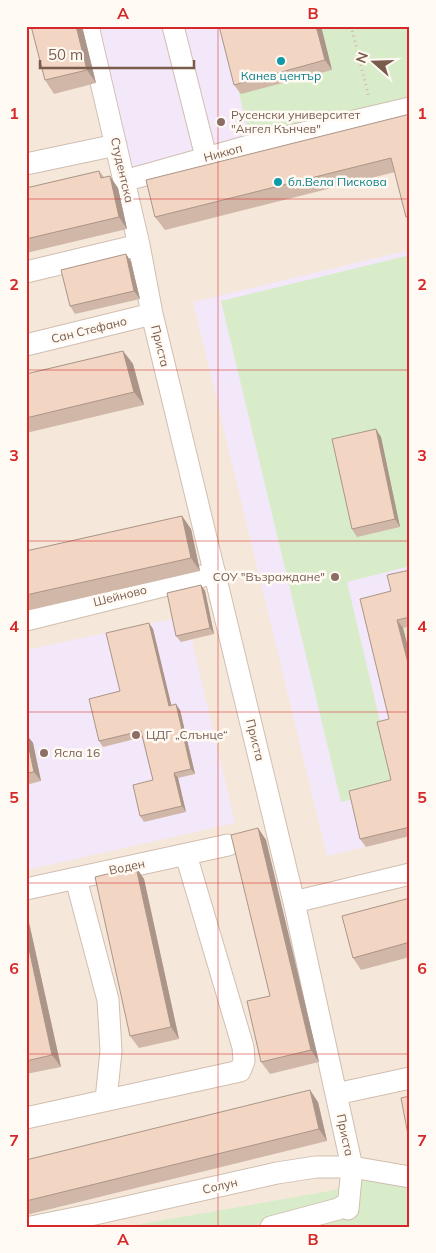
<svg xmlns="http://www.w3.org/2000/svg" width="436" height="1253" font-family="Mulish,sans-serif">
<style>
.residential{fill:#f5e8da}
.education{fill:#f3e8fa}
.green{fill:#d8ecc9}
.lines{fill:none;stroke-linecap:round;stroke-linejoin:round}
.minor-casing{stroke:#d1beb0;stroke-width:23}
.path{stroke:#d9b8a5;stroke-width:3;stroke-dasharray:1 4;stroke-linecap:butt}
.minor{stroke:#fff;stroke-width:21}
.wall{fill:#d1b7a8}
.shaded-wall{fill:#aa9588}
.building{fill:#f3d5c3;stroke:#aa9588}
.grid{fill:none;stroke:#d62828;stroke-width:1;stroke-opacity:0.55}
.culture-dot{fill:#0f9aa8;stroke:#fffaf3;stroke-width:2}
.education-dot{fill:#8d6e63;stroke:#fffaf3;stroke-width:2}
.labels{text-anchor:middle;stroke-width:5;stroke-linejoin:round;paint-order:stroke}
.culture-label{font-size:12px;fill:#0d838f;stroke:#fffaf3}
.education-label{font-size:12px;fill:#785e54;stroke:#fffaf3;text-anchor:start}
.street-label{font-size:12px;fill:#7a5c4d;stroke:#fffaf3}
.neatline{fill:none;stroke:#d62828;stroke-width:2}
.grid-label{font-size:16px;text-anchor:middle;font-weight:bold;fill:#d62828}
</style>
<rect width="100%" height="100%" fill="#fdf6ec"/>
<path class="residential" d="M26 26H410V1227H26Z"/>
<path class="education" d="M88 26H410V100L124 181Z
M410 250V836L327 856 193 302Z
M186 616 235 823 26 870V650Z"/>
<path class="green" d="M222 26 332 70 321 26H410V100L252 145Z
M410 255V566L347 582 396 789 341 802 221 301Z
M410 626V655L403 628Z
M371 1179 410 1184V1227H124L330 1191Z"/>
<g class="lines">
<g class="minor-casing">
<path id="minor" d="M88 26 139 245 152 314 294 902 336 1094 352 1167 348 1209
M173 26 206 157
M26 164 116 145
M124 181 252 145 410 108
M26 272 139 245
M26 345 152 314
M26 620 215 573
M76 879 108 1000 111 1051 106 1100
M26 889 228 845
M294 902 410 874
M336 1094 410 1078
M26 1118 240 1071 244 1061 243 1047 186 855
M31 1227 95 1214 277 1173 316 1167H352L410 1177
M271 1227 338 1209 348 1203"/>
</g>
<path class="path" d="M351 26 369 98"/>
<use href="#minor" class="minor"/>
</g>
<path class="wall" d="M31 26H82L96 83 54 94 45 80Z
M321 26 332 70 241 94 234 85Z
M410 114V222L406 217 395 172 165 230 155 217Z
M99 171 104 177 118 188 127 229 26 253V188Z
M126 254 131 262 140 299 75 314 70 306Z
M123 351 133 364 144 405 26 433V374Z
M381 437 400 527 357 537 352 529Z
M182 516 191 529 200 571 26 611V551Z
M410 570V626L403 628 410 655V836L366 847 360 839 391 780 389 719 391 591Z
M201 585 205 591 214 634 181 642 176 636Z
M149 623 153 629 171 705 180 710 195 774 178 778 186 812 144 822 140 816 153 780 143 737 103 747 99 741Z
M26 734 33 743 41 781 26 785Z
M258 828 266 840 319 1062 270 1074 261 1062 270 996Z
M136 867 144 879 179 1039 139 1048 130 1036Z
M410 898V957L361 970 353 958Z
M26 909 61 1067 26 1074Z
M318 1102 327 1141 26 1215V1160Z"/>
<path class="shaded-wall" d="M76 26H82L96 83 87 70Z
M316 26H321L332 70 325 60Z
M110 176 118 188 127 229 119 217Z
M126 254 131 262 140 299 134 291Z
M123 351 133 364 144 405 134 392Z
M376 429 381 437 400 527 395 519Z
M182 516 191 529 200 571 191 558Z
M201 585 205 591 214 634 210 628Z
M397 620 403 628 410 655V671Z
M149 623 153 629 173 712 169 706Z
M176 704 180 710 195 774 191 769Z
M26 734 33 743 41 781 34 772Z
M174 773 178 778 186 812 182 806Z
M258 828 266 840 319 1062 311 1050Z
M136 867 144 879 179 1039 171 1027Z
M26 909 61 1067 52 1055 26 935Z
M310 1090 318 1102 327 1141 319 1129Z"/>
<path class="building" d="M31 26H76L87 70 45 80Z
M219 26H316L325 60 234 85Z
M410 114V216L406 217 391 158 155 217 146 180Z
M99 171 101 178 110 176 119 217 26 239V188Z
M126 254 134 291 70 306 61 270Z
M123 351 134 392 26 418V374Z
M376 429 395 519 352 529 332 439Z
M182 516 191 558 26 595V551Z
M410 570V617L397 620 410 671V827L360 839 349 791 391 780 377 722 389 719 360 599 391 591 387 575Z
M201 585 210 628 176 636 167 593Z
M149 623 169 706 176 704 191 769 174 773 182 806 140 816 133 785 153 780 141 731 99 741 89 699 120 691 106 633Z
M26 734 34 772 26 773Z
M258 828 311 1050 261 1062 247 1001 270 996 231 835Z
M136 867 171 1027 130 1036 95 877Z
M410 898V942L353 958 342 916Z
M26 935 52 1055 26 1061Z
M310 1090 319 1129 26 1201V1160Z
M410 1096V1140H409L401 1098Z"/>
<path class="grid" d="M218 26V1227M26 199H410M26 370H410M26 541H410M26 712H410M26 883H410M26 1054H410"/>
<g class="culture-dot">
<circle cx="281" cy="61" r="5"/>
<circle cx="278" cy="182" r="5"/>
</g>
<g class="education-dot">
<circle cx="221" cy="122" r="5"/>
<circle cx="335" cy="577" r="5"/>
<circle cx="136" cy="735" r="5"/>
<circle cx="44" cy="753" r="5"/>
</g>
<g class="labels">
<g class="culture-label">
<text x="281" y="80">Канев център</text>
<text x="288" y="186" text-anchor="start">бл.Вела Пискова</text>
</g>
<g class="education-label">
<text x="231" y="119">Русенски университет<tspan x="231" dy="14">"Ангел Кънчев"</tspan></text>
<text x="325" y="581" text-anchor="end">СОУ "Възраждане"</text>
<text x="146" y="739">ЦДГ „Слънце“</text>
<text x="54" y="757">Ясла 16</text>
</g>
<g class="street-label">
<text transform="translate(223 153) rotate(-15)" y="4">Никюп</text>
<text transform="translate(122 170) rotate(77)" y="4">Студентска</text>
<text transform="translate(89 330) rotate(-14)" y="4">Сан Стефано</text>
<text transform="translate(160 346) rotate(76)" y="4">Приста</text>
<text transform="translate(120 596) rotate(-14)" y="4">Шейново</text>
<text transform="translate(255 740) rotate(76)" y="4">Приста</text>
<text transform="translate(127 867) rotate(-12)" y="4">Воден</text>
<text transform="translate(345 1135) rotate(78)" y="4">Приста</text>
<text transform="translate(220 1186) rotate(-13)" y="4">Солун</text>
</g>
</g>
<rect width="436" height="1253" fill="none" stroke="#fffaf3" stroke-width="55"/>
<g transform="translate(374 62) rotate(290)" stroke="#fffaf3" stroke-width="4" paint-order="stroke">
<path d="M0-4L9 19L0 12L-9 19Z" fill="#7a5c4d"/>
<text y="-8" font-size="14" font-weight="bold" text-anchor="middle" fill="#7a5c4d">N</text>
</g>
<path d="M40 60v8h154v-8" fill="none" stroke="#7a5c4d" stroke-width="2.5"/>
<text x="48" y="60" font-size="15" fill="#7a5c4d" stroke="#fffaf3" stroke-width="4" paint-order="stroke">50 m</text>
<rect x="28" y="28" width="380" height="1198" class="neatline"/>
<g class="grid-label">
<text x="123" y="19">A</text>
<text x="313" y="19">B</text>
<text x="14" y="119">1</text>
<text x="422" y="119">1</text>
<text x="14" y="290">2</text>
<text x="422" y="290">2</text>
<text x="14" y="461">3</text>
<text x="422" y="461">3</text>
<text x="14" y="632">4</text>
<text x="422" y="632">4</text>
<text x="14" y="803">5</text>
<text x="422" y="803">5</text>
<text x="14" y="974">6</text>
<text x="422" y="974">6</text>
<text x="14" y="1146">7</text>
<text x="422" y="1146">7</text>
<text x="123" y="1245">A</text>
<text x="313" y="1245">B</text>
</g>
</svg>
